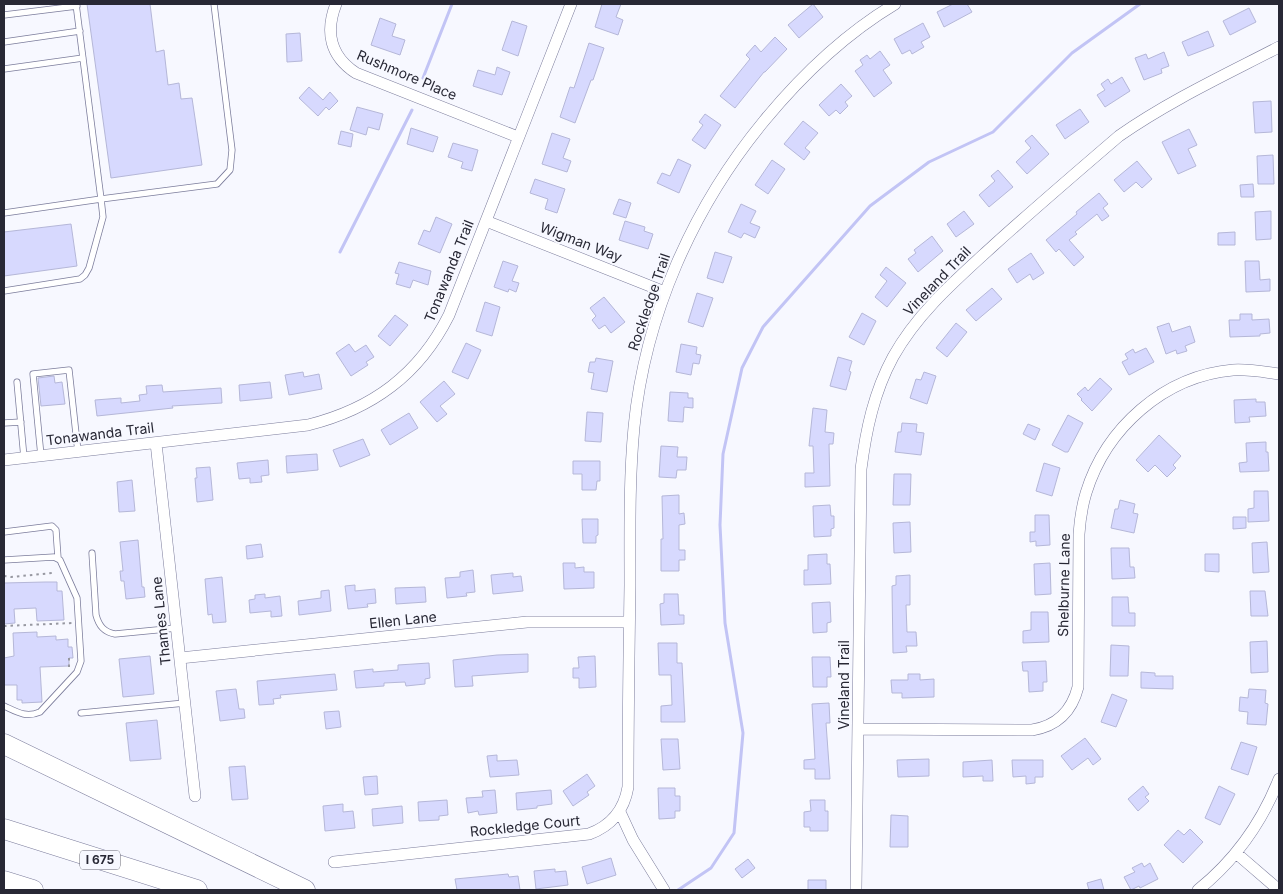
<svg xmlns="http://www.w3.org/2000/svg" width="1283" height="894" font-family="Inter,sans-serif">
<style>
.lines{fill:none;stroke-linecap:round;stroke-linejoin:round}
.stream{stroke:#c2c4f5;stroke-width:3}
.building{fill:#d7d9fe;stroke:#b5b7d8}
.service-casing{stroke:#7c7d9c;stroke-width:7}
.minor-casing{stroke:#7c7d9c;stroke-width:12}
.motorway-casing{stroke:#7c7d9c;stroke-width:21}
.path{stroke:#9798a1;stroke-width:2;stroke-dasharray:2.5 4;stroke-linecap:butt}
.service{stroke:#fff;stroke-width:5.5}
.minor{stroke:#fff;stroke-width:11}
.motorway{stroke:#fff;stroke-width:20}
.labels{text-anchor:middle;stroke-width:4;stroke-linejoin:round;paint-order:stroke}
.shield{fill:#f7f8ff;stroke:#666672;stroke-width:1}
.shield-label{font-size:12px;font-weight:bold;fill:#282835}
.street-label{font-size:14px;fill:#282835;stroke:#f7f8ff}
</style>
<rect width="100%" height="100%" fill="#f7f8ff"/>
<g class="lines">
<path class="stream" d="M423 78 452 4
M340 252 412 110
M678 890 711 868 734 833 743 733 725 623 720 525 723 454 742 368 763 327 870 206 929 162 993 132 1072 53 1140 4"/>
</g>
<path class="building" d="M87 4H150L156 52 164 50 168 85 179 83 181 99 192 98 202 165 111 178Z
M602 4H621L616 17 623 20 618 35 595 27Z
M813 4 823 17 799 38 788 25Z
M953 4H967L972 12 944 27 937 12Z
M1249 8 1256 22 1230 35 1223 21Z
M380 18 396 24 392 36 405 40 400 55 371 45Z
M512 21 527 26 518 56 502 50Z
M923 23 930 37 921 42 924 47 912 54 910 50 902 54 894 39Z
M1208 31 1214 46 1188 56 1182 42Z
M300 33 302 61 287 62 286 34Z
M775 37 787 49 765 72H764L735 108 720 96 750 59 746 55 755 45 761 52Z
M589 43 604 48 593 80H591L575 123 560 117 570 87 574 88Z
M880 51 890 65 883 70 892 83 874 97 855 71 863 65 860 60 867 55 870 59Z
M1164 52 1169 66 1161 69 1162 73 1144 80 1135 58 1146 54 1148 59Z
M497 67 510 72 502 95 473 86 478 70 495 75Z
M1122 77 1130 91 1105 107 1097 95 1105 90 1101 84 1108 79 1111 84Z
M841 84 852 96 845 102 848 106 840 114 836 110 829 116 819 105Z
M309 87 323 100 330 92 338 101 329 110 326 107 318 116 299 98Z
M1271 101 1272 132 1255 133 1253 102Z
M357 107 383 114 379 130 368 127 366 135 350 130Z
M1080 109 1089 122 1065 139 1056 125Z
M705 114 721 125 705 149 692 140 703 125 699 122Z
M803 121 818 133 805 148 810 152 804 160 784 144Z
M411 128 438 137 433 152 407 144Z
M1189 129 1197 145 1188 149 1196 166 1178 174 1162 142Z
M341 131 353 134 351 147 338 144Z
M552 133 570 139 563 158 571 161 567 172 542 164Z
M1032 135 1049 154 1027 174 1016 162 1031 148 1025 141Z
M453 143 478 150 472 171 461 168 463 162 448 157Z
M1273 155 1274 184H1258L1257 156Z
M678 159 691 165 679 193 657 183 662 173 670 176Z
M772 160 785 169 768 194 755 185Z
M1137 161 1152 179 1142 188 1136 182 1124 192 1114 180Z
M998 170 1013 187 989 207 979 195 995 181 991 176Z
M535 179 565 189 557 213 545 209 548 199 530 193Z
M1253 184 1254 197H1241L1240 185Z
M1099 193 1108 204 1103 208 1109 216 1102 221 1097 214 1075 232 1077 234 1069 240 1084 257 1074 266 1059 249 1056 252 1046 240 1077 214 1076 212Z
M619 199 631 203 626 218 613 214Z
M741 204 756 211 750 223 760 227 755 238 744 233 741 238 728 232Z
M964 211 974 224 956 237 947 224Z
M1271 211V239L1256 240 1255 212Z
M436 217 452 224 440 253 418 244 424 230 430 232Z
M625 221 645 227 644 231 653 234 648 249 619 240Z
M71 224 77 266 4 276V232Z
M1235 232V245H1218V233Z
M932 236 943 251 918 272 908 259 916 253 914 250Z
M715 252 732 257 723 283 707 278Z
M1031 253 1044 273 1033 280 1030 274 1017 283 1008 269Z
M503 261 518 266 512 281 519 283 516 292 509 289 508 292 494 287Z
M1245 261H1259L1260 280 1270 279V291L1246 292Z
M399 262 431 271 428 285 413 280 410 288 396 284 399 274 395 273Z
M886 267 906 283 887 307 875 297 887 281 880 275Z
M992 288 1002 299 976 321 966 310Z
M697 293 713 298 703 327 688 322Z
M604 297 625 322 611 333 605 325 599 329 592 320 596 316 590 308Z
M485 302 500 307 492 336 476 331Z
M862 313 876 321 864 345 849 337Z
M1240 314H1252V320L1269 319 1270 333 1260 334V336L1230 337 1229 320H1240Z
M395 315 408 325 390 346 378 336Z
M956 323 967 332 947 357 936 348Z
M1169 323 1172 332 1190 326 1195 342 1185 346 1187 351 1177 354 1176 350 1166 354 1157 327Z
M466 343 481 350 468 379 452 372Z
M349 344 355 352 366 345 374 357 366 362 368 365 351 376 336 353Z
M681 344 697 347 696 354 701 355 699 364 693 363 691 375 676 372Z
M1146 348 1154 362 1129 375 1122 362 1128 359 1125 354 1133 349 1135 353Z
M838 357 852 361 849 371 851 372 846 390 830 386Z
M596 358 613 361 607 392 591 389 594 373 588 372 590 362H595Z
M303 372 304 377 319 374 322 389 289 395 285 375Z
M924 372 936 376 927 404 910 398 916 379 921 380Z
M54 376 55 383 62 382 65 404 41 406 38 378Z
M1100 378 1112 389 1092 411 1081 400 1082 399 1077 394 1085 387 1088 391Z
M444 381 455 394 440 406 447 414 437 422 420 402Z
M270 382 272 398 240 401 239 385Z
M162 385 163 392 221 388 222 403 172 406 173 408 97 416 95 400 121 398V403L140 401 139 395 147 394 146 386Z
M670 392 688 393V398H693V408L684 407 683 422 668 421Z
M1256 399V402H1265L1266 416 1249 417 1250 422 1235 423 1234 400Z
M813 408 827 410 825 432 834 433 833 444H829L830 486 805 487V473H814L813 446H809Z
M587 412 603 413 601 442 585 441Z
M409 413 418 428 390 445 381 430Z
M1068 415 1083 423 1068 452H1065L1052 445Z
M902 423 917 424 916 432 924 433 921 455 895 452 898 432H901Z
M1028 424 1040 429 1035 440 1023 434Z
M1159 435 1181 456 1173 465 1176 468 1167 477 1155 465 1148 472 1136 460Z
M363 439 370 455 340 467 333 450Z
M1266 442V452H1268L1269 471 1240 472 1239 463 1247 462 1246 443Z
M661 446 678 447 677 457H687L686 470H677L676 478 659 477Z
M317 454 318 470 287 473 286 456Z
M268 460 269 475 261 476 262 482 250 483V478L239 479 237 463Z
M573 461H600V481H597L596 490H582V474H573Z
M1044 463 1060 468 1052 496 1036 491Z
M210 467 213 500 197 502 195 478H197L196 468Z
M894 474H911L910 505H893Z
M132 480 135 511 119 512 117 482Z
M1254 491H1268L1269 521 1248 522V509L1254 508Z
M679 495V514L684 513 685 524 679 525V550H685V560H679V571H661V539H663L662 496Z
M1120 500 1135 504 1133 513 1138 514 1134 533 1111 528 1115 509H1118Z
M830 505 831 516H834V528L831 529V536L814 537 813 506Z
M1035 515H1049L1050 545 1036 546V541L1030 542V532H1035Z
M1233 517H1246V528L1233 529Z
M582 519H598V535L596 536V543H583Z
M910 522 911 552 894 553 893 523Z
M138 540 142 587H144L145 597 126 599 124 581H121L120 571H123L120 542Z
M1267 542 1269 572 1253 573 1252 543Z
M261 544 263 557 247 559 246 546Z
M1111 548H1129L1130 567H1134L1135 578 1112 579Z
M827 554V564H830L831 584 804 585V570H808V555Z
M1205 554H1219V572L1205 571Z
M563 563H575V568L584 567V572H594V588L564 589Z
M1050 563 1051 594 1035 595 1034 564Z
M473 570 475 592 466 593 467 596 447 598 445 578 460 577V572Z
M513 573V577L521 576 523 591 493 594 491 575Z
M910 575V605H906L907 632H916L917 646H906L907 652 893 653 892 586 896 585V576Z
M222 577 226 622 213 623 212 614 208 615 205 579Z
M45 582H57V591H62L64 620 37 621 36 608 14 609 15 623 4 624V583Z
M355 585V591L375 589 376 603 367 604 368 607 348 609 345 586Z
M425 587 426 602 396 604 395 588Z
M329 590 331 611 299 615 298 601 321 598V591Z
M1250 591H1265L1268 616H1251Z
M265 594V598L280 596 282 616 271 617V611L250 613 249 600 255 599V595Z
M664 594H678L679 615H684V624L661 625 660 604 664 603Z
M1112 597H1128L1129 613H1135V626H1112Z
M830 602 831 622 827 623V632L813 633 812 603Z
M1031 612H1048L1049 642 1023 643V631L1031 630Z
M37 632V637L56 636V640L68 639V647H72L73 658H69V666L40 667 42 702 22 703V700H17V685H4V658L14 656 13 633Z
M1267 641 1268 672 1251 673 1250 642Z
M658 643H677V663H682L685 722H661V706L672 705 671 675H659Z
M1111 645 1129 646 1128 676H1110Z
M528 654V672L472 676 473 686 455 687 453 660 497 655Z
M150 656 154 694 123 697 119 659Z
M595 656 596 687 579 688V678H573V668H579L578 657Z
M812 657H830L831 677H827V687H813Z
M1046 661 1047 682H1043V691L1029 692 1028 671H1023L1022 662Z
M429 663 430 678 425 679V684L406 686 405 682 384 683V686L356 688 354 671 373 669V672L398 670V665Z
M1141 672 1155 673V676H1173V689L1141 688Z
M335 674 337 690 280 695 281 698 273 699 274 704 259 705 257 681Z
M908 674H920V680L934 679V697L902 698V693H892L891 680H908Z
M236 689 239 709H244L245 718 220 721 216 691Z
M1249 689 1266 690 1265 703 1268 704 1266 725 1247 724 1248 712 1239 711 1240 697 1248 698Z
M1112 694 1127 700 1116 727 1101 722Z
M829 703 830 723H826L830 779H815V769H804V760L815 759 812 704Z
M339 711 341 727 326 729 324 712Z
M157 720 161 759 130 761 126 723Z
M1085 738 1101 759 1093 765 1088 758 1072 770 1061 756Z
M661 739H678L680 769 663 770Z
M1241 742 1257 747 1248 775 1231 769Z
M497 755V761L517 760 519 775 490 777 487 756Z
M929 759V776L898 777 897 760Z
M992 760 993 781H983V776L963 777V762Z
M1012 760H1043V777H1035V783L1026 784V776L1013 777Z
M245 766 248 799 232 800 229 767Z
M587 774 595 786 587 792 589 795 573 806 563 791Z
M377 776 378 794 365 795 363 777Z
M1143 786 1149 794 1145 797 1149 801 1138 811 1128 799Z
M1219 786 1235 794 1220 825 1205 818Z
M658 788H675V796H680V811H675V818L659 819Z
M495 790 497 813 479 815 478 811 468 813 466 798 483 797 482 791Z
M551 790 552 804 537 806V808L517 810 516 793Z
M447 800 448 815 439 816V820L419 821 418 802Z
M810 800H825V811H828V831H810V827H804V812L811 811Z
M343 804V812L353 811 355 828 325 831 323 806Z
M402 806 403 823 373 826 372 809Z
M891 815 908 816V847H890Z
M1190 829 1203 842 1183 863 1164 845 1178 830 1184 835Z
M611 858 616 875 587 884 582 867Z
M748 859 755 868 742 878 735 869Z
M1142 863 1144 867 1150 863 1158 879 1140 888 1139 886 1131 890 1124 877 1135 872 1132 868Z
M555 869V872L566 871 568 885 536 889 534 871Z
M508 874 509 877 518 876 520 890H457L455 879Z
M1101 879 1104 890H1089L1087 883Z
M808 880H826V890H808Z"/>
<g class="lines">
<g class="service-casing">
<path id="service" d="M76 4 101 199 217 184 230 170 232 150 214 4
M4 15 77 6
M4 42 80 31
M4 69 83 58
M4 213 101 199 103 217 89 268 85 275 80 279 4 291
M17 382 24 458
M4 423 21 422
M41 456 33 374 69 370 78 452
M4 532 52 526 56 530 58 558
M92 553 96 615C99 626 104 632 115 634L177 628
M4 560 54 557 60 560 77 598 81 661 77 672 40 712C26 718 17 712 4 706
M81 713 185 703"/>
</g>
<g class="minor-casing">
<path id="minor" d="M336 4C325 32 330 56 356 73L518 137
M486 221 665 292
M156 443 195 796
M4 460 308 425C372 409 419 375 449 315L571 4
M180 658 527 622H629
M859 729 1032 730C1057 726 1072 711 1078 687L1079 534C1080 520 1082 506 1086 493 1106 428 1164 376 1233 370 1249 369 1264 372 1279 374
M620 812 633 840 664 890
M1236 853 1279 890
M334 862 589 834C611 826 624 811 628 787 628 720 629 652 630 585 630 532 629 480 634 427 645 315 693 207 764 121 801 76 845 34 895 4
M856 890 861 469C866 430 874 392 893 357 918 312 957 279 994 245 1035 208 1077 172 1119 136 1169 101 1225 75 1279 47
M1198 890C1234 861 1262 822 1279 779"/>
</g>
<g class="motorway-casing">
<path id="motorway" d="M4 744 305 890
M4 829 197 890
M4 881 33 890"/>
</g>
<path class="path" d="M4 576 11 577 53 573
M4 626 72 623
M69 658V668"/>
<use href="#service" class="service"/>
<use href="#minor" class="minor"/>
<use href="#motorway" class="motorway"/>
</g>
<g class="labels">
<rect class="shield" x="80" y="850.5" width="40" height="19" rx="4"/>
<g class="shield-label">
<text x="100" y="864">I 675</text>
</g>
<g class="street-label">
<text transform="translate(407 75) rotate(23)" y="5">Rushmore Place</text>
<text transform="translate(581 242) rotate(21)" y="5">Wigman Way</text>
<text transform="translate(449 271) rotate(-68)" y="5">Tonawanda Trail</text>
<text transform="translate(937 281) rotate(-46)" y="5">Vineland Trail</text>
<text transform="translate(649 302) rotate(-71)" y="5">Rockledge Trail</text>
<text transform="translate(100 434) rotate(-7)" y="5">Tonawanda Trail</text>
<text transform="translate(1064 585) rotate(-89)" y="5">Shelburne Lane</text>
<text transform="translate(403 620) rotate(-6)" y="5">Ellen Lane</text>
<text transform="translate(161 621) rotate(-96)" y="5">Thames Lane</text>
<text transform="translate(844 685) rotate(-90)" y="5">Vineland Trail</text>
<text transform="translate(525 826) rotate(-6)" y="5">Rockledge Court</text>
</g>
</g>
<rect width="1283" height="894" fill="none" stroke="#282835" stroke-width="10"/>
</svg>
